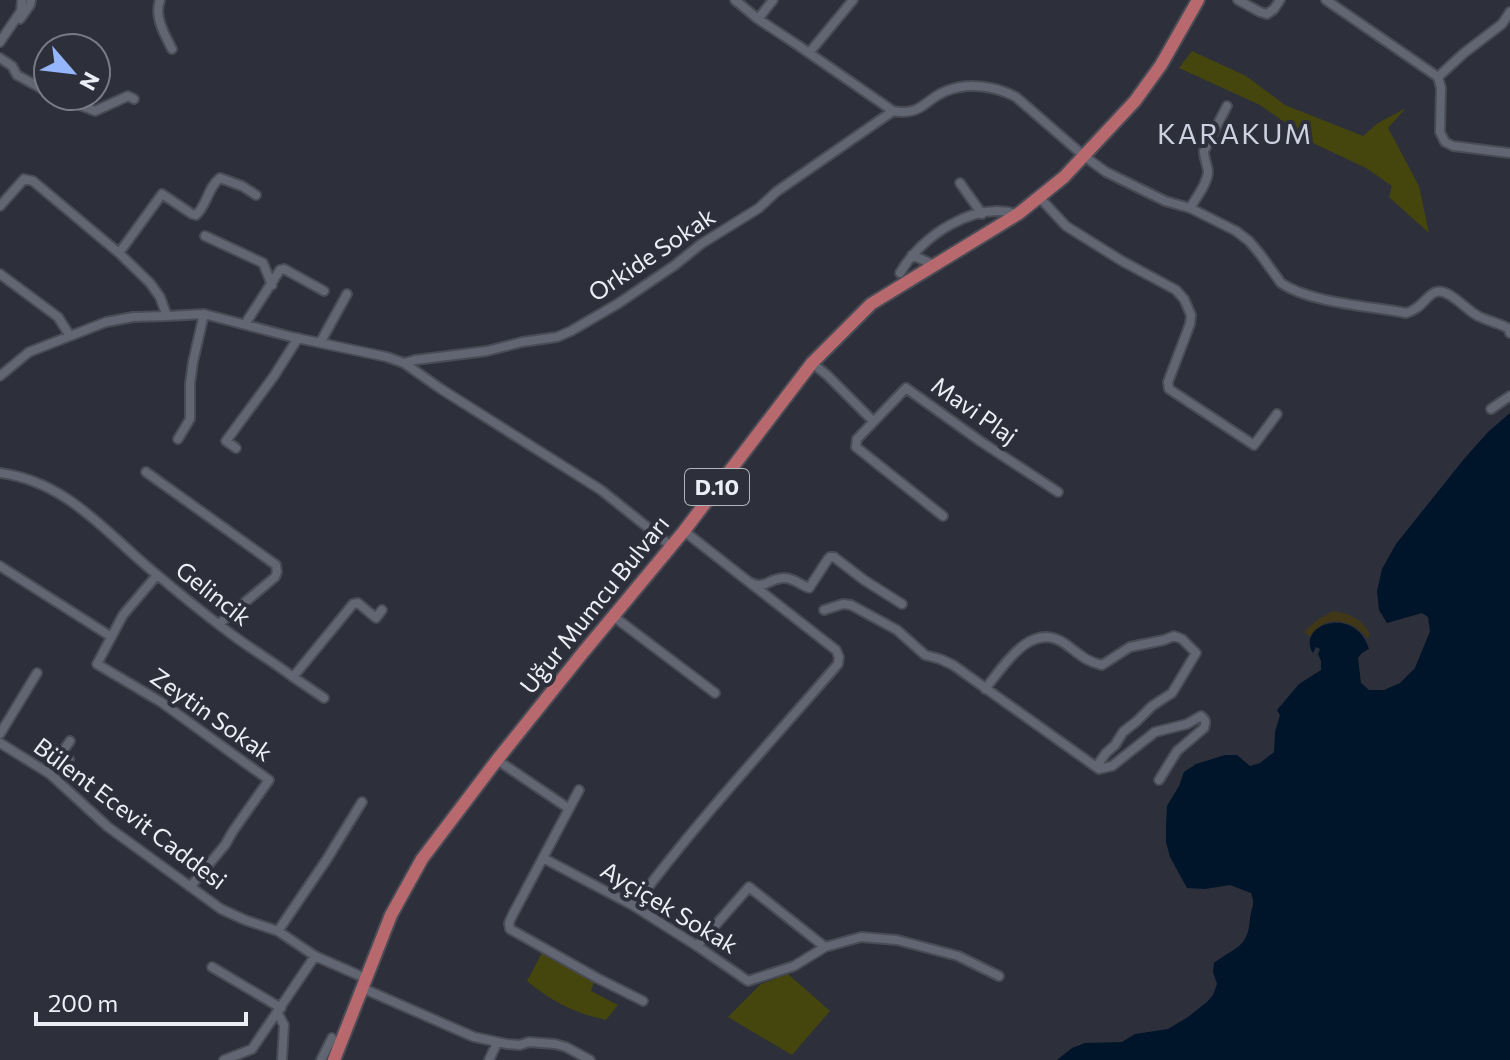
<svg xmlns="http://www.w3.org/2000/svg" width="1510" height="1060" font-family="Commissioner,sans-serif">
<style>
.green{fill:#45460d}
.sand{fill:#403717}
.water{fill:#001529}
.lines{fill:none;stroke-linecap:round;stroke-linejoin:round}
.street-casing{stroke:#494b55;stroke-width:12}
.primary-casing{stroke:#494b55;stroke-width:16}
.street{stroke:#626572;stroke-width:8}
.primary{stroke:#b7696e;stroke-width:12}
.labels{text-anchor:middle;stroke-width:8;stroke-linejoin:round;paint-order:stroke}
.shield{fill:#2d2f3b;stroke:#b3b5be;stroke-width:2}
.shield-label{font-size:22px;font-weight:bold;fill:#eceef6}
.street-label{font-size:24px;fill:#eceef6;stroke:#2d2f3b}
.quarter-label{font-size:28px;letter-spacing:2px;fill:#cdd1e0;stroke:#2d2f3b}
</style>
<rect width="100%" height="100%" fill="#2d2f3b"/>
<path class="green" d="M1192 51 1246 76 1285 105 1363 136 1378 123 1406 108 1388 128 1419 186 1429 233 1389 197 1392 186 1366 168 1315 144 1260 105 1179 68Z
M542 953 594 982 591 991 618 1005 606 1020C575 1013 552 1002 527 981Z
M788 974 830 1011 792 1055 728 1017 761 984Z"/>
<path class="sand" d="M1333 611C1350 614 1361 618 1370 634L1368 639C1353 619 1324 613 1310 637L1304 632 1317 620Z"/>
<path class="water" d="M1510 413V1060H1057L1072 1048 1085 1043 1122 1042 1135 1034 1168 1029 1188 1017 1207 1002 1213 995 1217 984 1213 972 1214 963C1235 947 1248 948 1250 919 1251 907 1256 906 1251 893L1230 885 1205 889 1187 888 1170 857 1166 842V824L1167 806 1179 786 1184 772 1196 764 1225 755H1237L1250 766 1260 763 1274 752 1275 732 1280 715 1277 710 1299 684 1321 670V661L1318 654 1320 649 1316 647 1313 653C1295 625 1355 604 1369 649L1362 653 1358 658 1361 683 1369 690H1384L1400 683 1415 668 1430 631 1428 617 1422 613 1387 623 1379 610 1377 591 1382 569 1396 544 1464 459 1488 432Z"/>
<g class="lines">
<g class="street-casing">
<path id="street" d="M160 0C154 17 164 33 172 49
M735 0 758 19 796 44 893 111C922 116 924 100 946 91 969 82 995 86 1016 97L1084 156 1106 172 1165 201 1190 208 1236 231 1249 241 1260 254 1281 283C1310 303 1370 306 1406 313 1422 309 1426 295 1436 292 1449 288 1467 311 1478 316 1488 321 1498 323 1508 328L1510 333
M1238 0 1260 12 1267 14 1274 9 1280 0
M1326 0 1438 77 1441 88 1440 132 1445 142 1453 146 1510 153
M20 19 30 5 31 0
M758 19 773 0
M0 42 21 11 22 0
M809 53 853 0
M0 58 12 66 17 75 48 92
M1438 77 1464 53 1502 24 1510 12
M56 96 95 111 128 96 134 99
M960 183 982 214
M1040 198 1066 226 1122 261 1176 290 1184 299 1191 315 1190 324 1168 382 1169 389 1254 445 1277 414
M0 206 24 179 33 181 119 253 150 283 160 297 167 316
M1190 208C1196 198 1208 183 1208 171 1207 164 1204 158 1204 151L1227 106
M205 236 263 263 272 285
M119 253 162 194 192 214 196 215C207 205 208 187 220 178L242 186 256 195
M912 255 934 265
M900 273C921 236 974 201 1017 214
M0 274 58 317 70 336
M245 324 280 270 284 269 324 291
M320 343 347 294
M404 363 415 360 487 351 522 342 557 337 571 331 619 303 675 265 701 244 759 208 776 192 893 111
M812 363 827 375 873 421
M0 376 29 352 106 322 133 317 167 316 204 314 292 337 387 357 404 363 441 389 601 490 671 546
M1491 409 1510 396
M178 439 190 419V384L193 362 204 314
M236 448 226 441 274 376 298 338
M146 472 276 565 277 572 275 577 219 624
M0 473C70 482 109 537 161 578 186 599 212 620 238 639 256 652 275 663 293 677L353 604 358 603 376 618 382 610
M943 516 856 447 857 439 906 388 980 441 1058 492
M684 531 749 582C766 590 767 579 783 578 792 577 801 585 809 588L828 559 830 557H834L864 580 902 604
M0 566 110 636
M157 575 123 615 97 664 161 702 269 780 233 831 225 845 190 887
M824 610 843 604 851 605 897 630 925 655 940 659 953 665 1099 769 1112 766 1155 732 1187 724 1201 716C1206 720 1206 722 1204 728L1177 751 1159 780
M613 616 715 693
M293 677 324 698
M985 689C1004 666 1030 621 1064 643 1077 652 1086 662 1102 665L1130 647 1164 640 1174 636 1182 639 1196 653 1172 693 1152 706 1137 721 1123 732 1115 745 1106 753 1096 767
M0 734 37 673
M0 743 50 774 108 827 221 909 245 920 278 931 315 956 365 978
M51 747 69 759
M497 760 568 808
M48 772 70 741
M579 790 512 916 509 923 510 929 597 978 643 1001
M543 858 634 906 697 946 748 981 794 966 825 947 861 937 897 940 958 956 999 976
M634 906C697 821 769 744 838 664L839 657 836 650 749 582
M278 931 327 859 362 802
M697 946 749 887 825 947
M212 967 281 1008
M362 988 474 1037 507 1044 520 1045 529 1042 555 1044 566 1047 590 1060
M277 1012 284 1025 282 1060
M224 1060 252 1049 315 956
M321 1060 332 1038
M489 1060 497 1043"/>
</g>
<g class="primary-casing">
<path id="primary" d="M334 1060 391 915 422 859 497 760 581 655 684 531 812 363 871 304 1018 214 1064 177 1135 101 1161 65 1198 0"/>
</g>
<use href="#street" class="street"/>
<use href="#primary" class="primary"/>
</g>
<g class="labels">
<rect class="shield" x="685" y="469" width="64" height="36" rx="6"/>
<g class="shield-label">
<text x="717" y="495">D.10</text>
</g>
<g class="street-label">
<text transform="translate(652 255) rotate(-34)" y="8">Orkide Sokak</text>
<text transform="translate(974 411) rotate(35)" y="8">Mavi Plaj</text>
<text transform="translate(213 594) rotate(38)" y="8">Gelincik</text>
<text transform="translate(595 605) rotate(-51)" y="8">Uğur Mumcu Bulvarı</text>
<text transform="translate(211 715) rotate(35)" y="8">Zeytin Sokak</text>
<text transform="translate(130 814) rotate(37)" y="8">Bülent Ecevit Caddesi</text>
<text transform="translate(669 908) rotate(31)" y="8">Ayçiçek Sokak</text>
</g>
<g class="quarter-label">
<text x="1235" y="144">KARAKUM</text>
</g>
</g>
<g transform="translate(72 72) rotate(118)"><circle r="38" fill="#2d2f3b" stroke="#797b86" stroke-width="2"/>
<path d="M0-6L14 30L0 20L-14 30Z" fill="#95b6fd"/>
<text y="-12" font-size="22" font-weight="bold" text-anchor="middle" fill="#eceef6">N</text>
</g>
<path d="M36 1012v12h210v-12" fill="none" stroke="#eceef6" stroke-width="4"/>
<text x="48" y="1012" font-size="24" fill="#eceef6" stroke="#2d2f3b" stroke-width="6" paint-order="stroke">200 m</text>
</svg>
